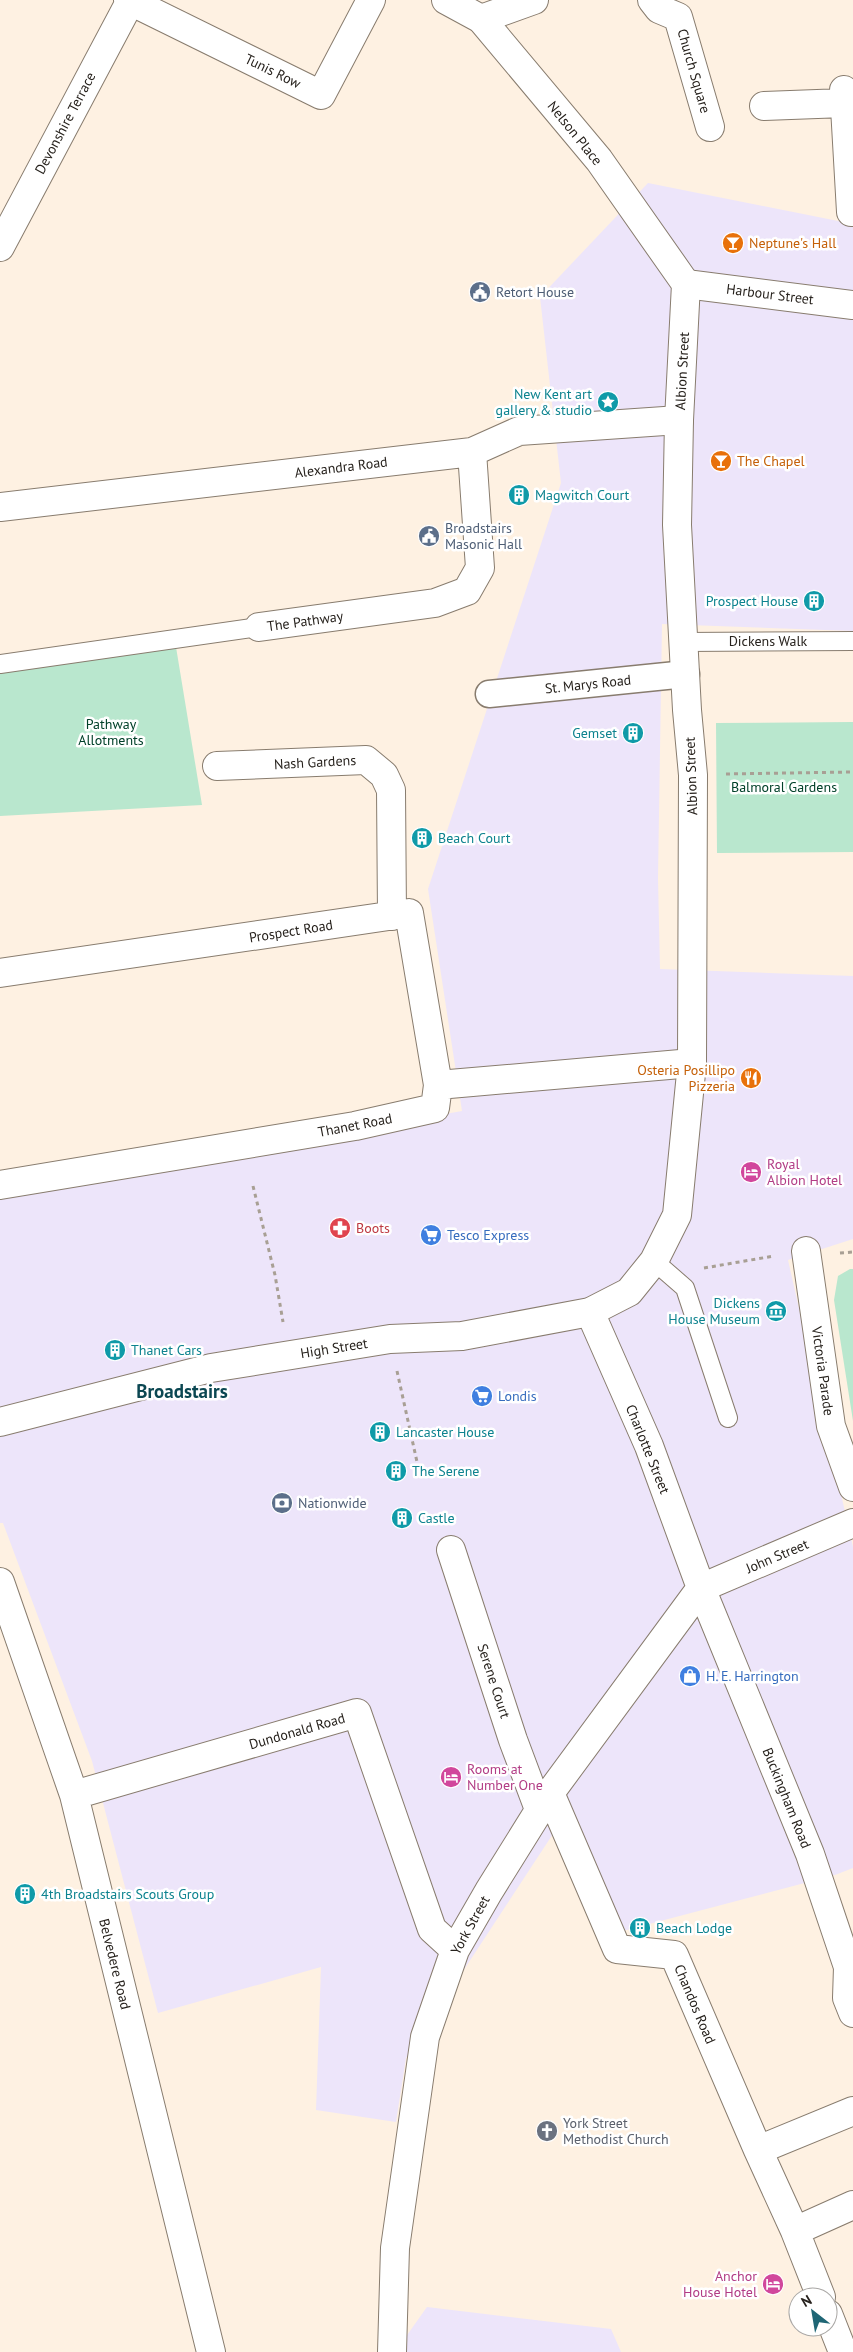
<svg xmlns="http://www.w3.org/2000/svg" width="853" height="2352" font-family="'PT Sans',sans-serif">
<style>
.commercial{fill:#ede5fa}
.green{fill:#b9e7ce}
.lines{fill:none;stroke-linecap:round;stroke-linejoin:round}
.service-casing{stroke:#887c6e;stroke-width:20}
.pedestrian-casing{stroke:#887c6e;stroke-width:29}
.minor-casing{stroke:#887c6e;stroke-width:30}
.secondary-casing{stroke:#887c6e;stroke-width:30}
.path{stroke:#a89f94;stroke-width:3;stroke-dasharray:4 4;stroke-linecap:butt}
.service{stroke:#fff;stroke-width:18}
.pedestrian{stroke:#fff;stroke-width:26}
.minor{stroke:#fff;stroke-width:28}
.secondary{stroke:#fff;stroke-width:28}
.labels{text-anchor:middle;stroke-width:5;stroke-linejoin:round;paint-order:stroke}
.street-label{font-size:14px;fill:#27221d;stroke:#fff}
.food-label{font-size:14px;fill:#c56008;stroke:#fff;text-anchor:start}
.service-label{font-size:14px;fill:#4e5e75;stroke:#fff;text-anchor:start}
.culture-label{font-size:14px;fill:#0d838f;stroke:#fff;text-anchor:start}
.park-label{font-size:14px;fill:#014029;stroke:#fff}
.hotel-label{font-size:14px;fill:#b23c85;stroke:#fff;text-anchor:start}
.health-label{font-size:14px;fill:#be3a42;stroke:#fff;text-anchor:start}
.shop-label{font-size:14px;fill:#366cbe;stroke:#fff;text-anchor:start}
.worship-label{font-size:14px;fill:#5b616d;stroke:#fff;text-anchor:start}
.district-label{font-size:19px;font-weight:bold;fill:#0b4752;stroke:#fff}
</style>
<rect width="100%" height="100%" fill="#fef1e2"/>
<path class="commercial" d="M648 183 853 224V631L662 624 658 878 660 969 853 976V1239L788 1260 853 1547V1868L835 1875 615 1933 568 1811 406 2058 396 2122 316 2110 321 1967 158 2013 92 1761 3 1523H0V1194L462 1111 428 889 561 483 540 297Z
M427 2307 611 2329 621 2352H395Z"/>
<path class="green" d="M176 647 202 805 0 816V668Z
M853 722V852L717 853 716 723Z
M850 1269H853V1421L834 1300 838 1276Z"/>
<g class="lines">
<g class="service-casing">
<path id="service" d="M683 642 853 641
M0 664 259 627
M654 1261 685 1288 728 1418"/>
</g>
<g class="pedestrian-casing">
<path id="pedestrian" d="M489 694 686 674"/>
</g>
<g class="minor-casing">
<path id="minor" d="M128 0 321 95 371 0
M652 0 659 9 678 17 710 127
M481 19 534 0
M844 90 851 212H853
M764 106 844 103
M0 247 131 0
M686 284 853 305
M0 507 472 452 519 431 679 420
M259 627 435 603 467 591 480 568 472 452
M217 766 366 760 384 775 391 790 392 916
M0 973 409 913 438 1085
M0 1185 355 1126 435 1108 438 1085 692 1063
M806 1251 831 1426 853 1487
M590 1312 649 1446 701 1588 810 1854 848 1967 847 1998 853 2013
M451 1550 513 1740 540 1812
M0 1582 74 1795 211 2352
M701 1588 853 1523
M550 1793 617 1949 674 1955 758 2150
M74 1795 357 1713 432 1929 455 1950
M853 2111 758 2150 795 2231 853 2205
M795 2231 821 2297
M828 2314 843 2352
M392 2352 395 2248 425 2037 455 1950 489 1891 550 1793 701 1588"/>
</g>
<g class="secondary-casing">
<path id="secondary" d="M0 1422 211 1368 390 1339 462 1336 590 1312 629 1292 654 1261 677 1215 692 1063 693 775 687 710 677 525 679 420 686 284 599 160 481 19 446 0"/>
</g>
<path class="path" d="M726 774 853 772
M253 1186 275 1275 283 1322
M840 1253 853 1252
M704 1268 774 1256
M397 1371 419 1471"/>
<use href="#service" class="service"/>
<use href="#pedestrian" class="pedestrian"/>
<use href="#minor" class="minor"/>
<use href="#secondary" class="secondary"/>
</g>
<defs>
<g id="bar-disc" transform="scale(1.125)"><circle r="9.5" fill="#e8710a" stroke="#fff"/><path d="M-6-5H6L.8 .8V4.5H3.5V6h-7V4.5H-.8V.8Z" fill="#fff"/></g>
<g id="civic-disc" transform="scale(1.125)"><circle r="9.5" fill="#5c6f8a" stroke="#fff"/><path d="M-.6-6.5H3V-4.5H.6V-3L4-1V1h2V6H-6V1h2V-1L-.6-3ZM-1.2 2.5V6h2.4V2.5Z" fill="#fff"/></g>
<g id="sight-disc" transform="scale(1.125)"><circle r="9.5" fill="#0f9aa8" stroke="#fff"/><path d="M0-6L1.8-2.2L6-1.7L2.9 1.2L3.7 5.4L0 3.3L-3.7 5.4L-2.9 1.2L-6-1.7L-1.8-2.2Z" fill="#fff"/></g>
<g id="building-disc" transform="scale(1.125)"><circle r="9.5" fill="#0f9aa8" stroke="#fff"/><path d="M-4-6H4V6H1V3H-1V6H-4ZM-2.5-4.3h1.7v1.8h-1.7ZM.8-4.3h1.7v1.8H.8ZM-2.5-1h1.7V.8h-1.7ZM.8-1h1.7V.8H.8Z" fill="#fff"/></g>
<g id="restaurant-disc" transform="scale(1.125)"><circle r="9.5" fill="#e8710a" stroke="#fff"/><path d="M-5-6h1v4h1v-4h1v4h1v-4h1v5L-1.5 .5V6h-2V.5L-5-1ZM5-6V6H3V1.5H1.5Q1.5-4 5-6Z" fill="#fff"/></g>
<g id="hotel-disc" transform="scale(1.125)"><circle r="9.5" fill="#d1479c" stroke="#fff"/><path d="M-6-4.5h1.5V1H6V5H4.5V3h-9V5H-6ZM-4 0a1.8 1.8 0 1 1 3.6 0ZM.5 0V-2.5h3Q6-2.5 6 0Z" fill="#fff"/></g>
<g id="pharmacy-disc" transform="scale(1.125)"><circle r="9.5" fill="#e0444e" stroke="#fff"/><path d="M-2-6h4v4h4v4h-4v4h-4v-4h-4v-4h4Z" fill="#fff"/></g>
<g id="supermarket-disc" transform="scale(1.125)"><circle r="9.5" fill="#3f7fe0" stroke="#fff"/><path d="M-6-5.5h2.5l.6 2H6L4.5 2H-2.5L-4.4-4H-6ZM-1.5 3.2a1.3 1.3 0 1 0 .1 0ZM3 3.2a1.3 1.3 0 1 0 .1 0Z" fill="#fff"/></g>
<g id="museum-disc" transform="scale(1.125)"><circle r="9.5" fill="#0f9aa8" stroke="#fff"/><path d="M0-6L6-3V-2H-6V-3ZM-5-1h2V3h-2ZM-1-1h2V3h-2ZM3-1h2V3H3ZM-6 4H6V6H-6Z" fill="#fff"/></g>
<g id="bank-disc" transform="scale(1.125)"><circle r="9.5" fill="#5c6f8a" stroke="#fff"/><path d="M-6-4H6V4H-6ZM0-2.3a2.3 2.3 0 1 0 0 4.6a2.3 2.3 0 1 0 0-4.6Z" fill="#fff"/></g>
<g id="shop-disc" transform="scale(1.125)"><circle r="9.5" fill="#3f7fe0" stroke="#fff"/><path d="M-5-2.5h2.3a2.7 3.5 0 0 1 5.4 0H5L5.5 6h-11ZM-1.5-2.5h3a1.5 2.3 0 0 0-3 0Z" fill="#fff"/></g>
<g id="church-disc" transform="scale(1.125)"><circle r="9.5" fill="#6b7280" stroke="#fff"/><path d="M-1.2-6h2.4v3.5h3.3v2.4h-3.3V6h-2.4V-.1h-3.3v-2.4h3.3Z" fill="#fff"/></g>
</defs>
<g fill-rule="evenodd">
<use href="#bar-disc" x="733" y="243"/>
<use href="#civic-disc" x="480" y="292"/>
<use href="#sight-disc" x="608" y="402"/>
<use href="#bar-disc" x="721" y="461"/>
<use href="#building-disc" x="519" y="495"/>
<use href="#civic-disc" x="429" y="536"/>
<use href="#building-disc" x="814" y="601"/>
<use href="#building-disc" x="633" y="733"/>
<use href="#building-disc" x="422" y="838"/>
<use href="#restaurant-disc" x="751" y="1078"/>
<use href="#hotel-disc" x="751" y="1172"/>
<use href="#pharmacy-disc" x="340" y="1228"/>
<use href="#supermarket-disc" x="431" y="1235"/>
<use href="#museum-disc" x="776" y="1311"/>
<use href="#building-disc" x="115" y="1350"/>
<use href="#supermarket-disc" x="482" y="1396"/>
<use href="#building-disc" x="380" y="1432"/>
<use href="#building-disc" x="396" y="1471"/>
<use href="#bank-disc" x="282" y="1503"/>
<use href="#building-disc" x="402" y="1518"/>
<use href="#shop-disc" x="690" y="1676"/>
<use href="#hotel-disc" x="451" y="1777"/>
<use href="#building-disc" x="25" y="1894"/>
<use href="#building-disc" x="640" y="1928"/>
<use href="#church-disc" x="547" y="2131"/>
<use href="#hotel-disc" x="773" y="2284"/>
</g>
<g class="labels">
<g class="street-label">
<text transform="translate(273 71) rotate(26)" y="5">Tunis Row</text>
<text transform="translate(694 71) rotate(74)" y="5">Church Square</text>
<text transform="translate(65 123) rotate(-62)" y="5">Devonshire Terrace</text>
<text transform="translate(575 133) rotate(51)" y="5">Nelson Place</text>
<text transform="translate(770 294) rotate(7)" y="5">Harbour Street</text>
<text transform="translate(682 371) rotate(-87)" y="5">Albion Street</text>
<text transform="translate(341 467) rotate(-7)" y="5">Alexandra Road</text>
<text transform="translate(305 621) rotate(-8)" y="5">The Pathway</text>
<text x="768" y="646">Dickens Walk</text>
<text transform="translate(588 684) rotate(-6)" y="5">St. Marys Road</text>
<text transform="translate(315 762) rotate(-3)" y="5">Nash Gardens</text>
<text transform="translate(691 776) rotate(-92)" y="5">Albion Street</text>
<text transform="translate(291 931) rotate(-9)" y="5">Prospect Road</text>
<text transform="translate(355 1125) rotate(-11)" y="5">Thanet Road</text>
<text transform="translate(334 1348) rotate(-9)" y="5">High Street</text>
<text transform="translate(823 1371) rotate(82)" y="5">Victoria Parade</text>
<text transform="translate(648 1449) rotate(68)" y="5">Charlotte Street</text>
<text transform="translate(777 1556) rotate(-23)" y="5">John Street</text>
<text transform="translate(494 1681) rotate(72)" y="5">Serene Court</text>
<text transform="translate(297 1731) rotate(-16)" y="5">Dundonald Road</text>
<text transform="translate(787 1798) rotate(68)" y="5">Buckingham Road</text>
<text transform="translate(470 1925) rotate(-61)" y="5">York Street</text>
<text transform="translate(115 1964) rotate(76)" y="5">Belvedere Road</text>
<text transform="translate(695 2004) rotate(67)" y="5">Chandos Road</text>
</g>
<g class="food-label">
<text x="749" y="248">Neptune's Hall</text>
<text x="737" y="466">The Chapel</text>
<text x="735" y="1075" text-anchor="end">Osteria Posillipo<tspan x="735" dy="16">Pizzeria</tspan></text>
</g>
<g class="service-label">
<text x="496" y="297">Retort House</text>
<text x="445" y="533">Broadstairs<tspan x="445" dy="16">Masonic Hall</tspan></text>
<text x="298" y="1508">Nationwide</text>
</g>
<g class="culture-label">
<text x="592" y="399" text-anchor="end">New Kent art<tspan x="592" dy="16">gallery &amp; studio</tspan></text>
<text x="535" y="500">Magwitch Court</text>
<text x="798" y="606" text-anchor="end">Prospect House</text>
<text x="617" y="738" text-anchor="end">Gemset</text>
<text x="438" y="843">Beach Court</text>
<text x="760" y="1308" text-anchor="end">Dickens<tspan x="760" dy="16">House Museum</tspan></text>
<text x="131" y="1355">Thanet Cars</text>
<text x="396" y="1437">Lancaster House</text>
<text x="412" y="1476">The Serene</text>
<text x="418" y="1523">Castle</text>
<text x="41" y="1899">4th Broadstairs Scouts Group</text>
<text x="656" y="1933">Beach Lodge</text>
</g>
<g class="park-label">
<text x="111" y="729">Pathway<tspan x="111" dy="16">Allotments</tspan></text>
<text x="784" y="792">Balmoral Gardens</text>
</g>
<g class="hotel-label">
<text x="767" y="1169">Royal<tspan x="767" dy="16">Albion Hotel</tspan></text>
<text x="467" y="1774">Rooms at<tspan x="467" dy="16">Number One</tspan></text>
<text x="757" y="2281" text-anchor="end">Anchor<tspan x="757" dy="16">House Hotel</tspan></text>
</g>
<g class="health-label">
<text x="356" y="1233">Boots</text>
</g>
<g class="shop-label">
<text x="447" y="1240">Tesco Express</text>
<text x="498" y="1401">Londis</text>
<text x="706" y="1681">H. E. Harrington</text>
</g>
<g class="worship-label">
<text x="563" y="2128">York Street<tspan x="563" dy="16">Methodist Church</tspan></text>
</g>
<g class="district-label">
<text x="182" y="1398">Broadstairs</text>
</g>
</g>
<g transform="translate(813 2312) rotate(329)"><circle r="24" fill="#ffffff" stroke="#a9a7a5"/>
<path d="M0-4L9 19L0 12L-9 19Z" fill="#1f6675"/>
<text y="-8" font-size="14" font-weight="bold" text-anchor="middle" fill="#27221d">N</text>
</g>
</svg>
